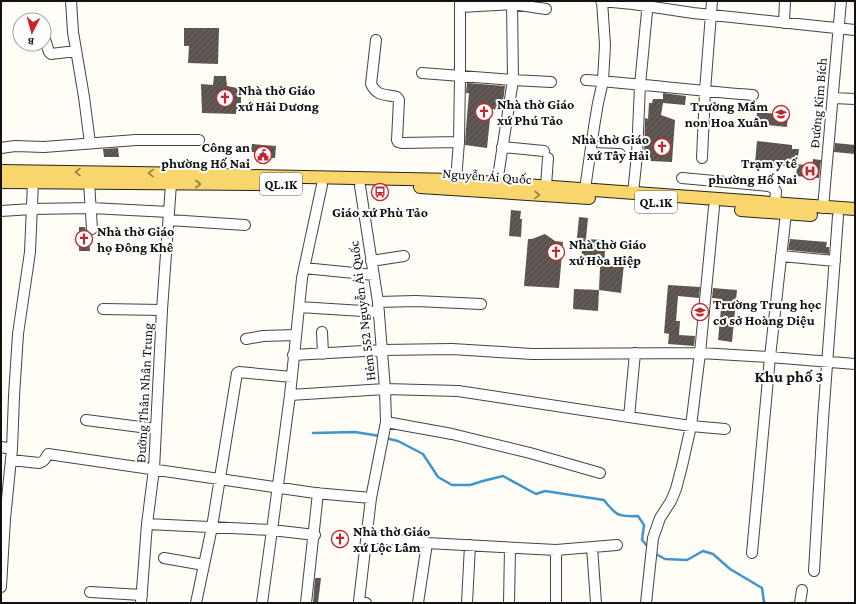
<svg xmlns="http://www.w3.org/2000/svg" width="856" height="604" font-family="'Crimson Pro',serif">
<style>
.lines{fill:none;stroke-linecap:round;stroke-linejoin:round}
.stream{stroke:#3f96cf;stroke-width:2.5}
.building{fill:url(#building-hatch)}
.minor-casing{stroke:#444;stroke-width:12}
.major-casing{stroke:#222;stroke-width:14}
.minor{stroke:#fff;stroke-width:10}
.major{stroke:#f9d66b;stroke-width:12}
.oneway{stroke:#917d42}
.labels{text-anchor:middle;stroke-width:4;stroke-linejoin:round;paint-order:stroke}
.shield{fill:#fff;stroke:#585858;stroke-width:1}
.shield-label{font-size:13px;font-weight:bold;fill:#111}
.poi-label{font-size:14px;font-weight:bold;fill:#111;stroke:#fff;text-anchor:start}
.street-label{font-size:14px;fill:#111;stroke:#fff}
.quarter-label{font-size:16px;font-weight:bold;fill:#111;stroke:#fff}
</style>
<defs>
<pattern id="building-hatch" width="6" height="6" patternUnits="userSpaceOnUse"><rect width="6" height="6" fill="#5a524d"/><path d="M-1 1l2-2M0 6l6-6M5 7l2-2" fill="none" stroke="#6d6662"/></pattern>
</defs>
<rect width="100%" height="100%" fill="#fffdf5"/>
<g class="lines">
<path class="stream" d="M313 433 355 432 380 436
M385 438 398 441 423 454 438 477 452 485H470L483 481 503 476 536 494 545 491 604 500C616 515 617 517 638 516L644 525 642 540 649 548
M654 553 665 559 687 560 703 551 713 554 730 569 762 588 764 602 766 603
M790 603H794"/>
</g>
<path class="building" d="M184 28H219L218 64 188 63 189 46H184Z
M214 76H226L227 86 237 88V90L241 91V112H236V114L202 113 201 84 213 85Z
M467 83 505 86 502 110 491 109 487 148 465 145 466 128 469 93H466Z
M663 93 686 96 685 105 663 103 661 115 675 120 672 162 649 161 650 156 644 155 645 118 648 119 649 103H652L653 99H663Z
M757 112 788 115 787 127 756 124Z
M757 141 792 145V149H799L797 164 812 166 813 159 821 160 819 178 796 176 797 167 755 163Z
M835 143 855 145V154L834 152Z
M252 144 276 146 275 158 259 157V152H251Z
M118 148 119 157H104L103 149Z
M511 210 521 211 520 219H522L521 237 509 236Z
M579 217 588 218 586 239 577 238Z
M79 227H85L86 232 89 235 90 251H79Z
M545 234 555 241 563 242 559 288 524 286 528 239H532Z
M583 239 606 240 604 264H624L621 293 599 290 600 267 589 266V263L581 262Z
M790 239 827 242 826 247H829V254L788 250Z
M668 285 700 287 699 298 678 296 676 321H680L679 335 695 336 694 346 668 344 669 334 664 333Z
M713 288 737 290 732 342 718 340 722 299 712 298Z
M574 289 599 290 598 311 573 309Z
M315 578H321L318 603H313Z"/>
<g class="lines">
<g class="minor-casing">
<path id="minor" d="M71 1 73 32 84 97 90 143
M601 1 633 4 693 13 855 30
M461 7 512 4 546 9
M784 23 785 1
M44 36 49 52 51 54 76 51
M376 40 371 84C377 97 386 94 397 97L399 100 397 140 398 142 402 143 459 142
M422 73 513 80 551 82
M586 80C642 84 698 91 753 95
M833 98 855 99
M502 147 544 151
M1 148 15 146 44 147 136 140H199
M591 153 620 154
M702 158 705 91 712 1
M682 178 769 186 773 188 776 191 775 204
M456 180 459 142 460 76V1
M89 182 92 229
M497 183 513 80 512 1
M360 186 378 302 385 389 386 422 371 498 359 601 366 603
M546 186 548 158
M585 189 594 127 598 103 603 81 605 45 602 1
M633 193 637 155 640 85 648 1
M823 208 841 1
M1 211 32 209 91 208 169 212
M169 220 245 225
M781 256 835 261
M371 261 404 256
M304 268 374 275
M378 302 416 301 481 304
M299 307 379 312
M103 309 162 310
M322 332 323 354
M246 339 263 336 296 335
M293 355 382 350 452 349 532 354 700 353 770 357 855 364
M290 395 385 389 458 391 629 417 691 426 725 429
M629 417 635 353
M86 420 156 429
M386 422 452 434 530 453 600 473
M1 447 12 449
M11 460 39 463C44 462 45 459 48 454L315 493 371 498
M147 524 272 530 315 535
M367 537 427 543 556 550 617 545
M592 547 596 603
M556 550V603
M752 553 770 357 786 213
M164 558 204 565
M814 571 823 419 838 216
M1 587 5 519 12 449 14 396 18 334 30 252 33 182
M90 592 142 595
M141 603 147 524 154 469 162 310 171 184
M196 603 212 527 237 373 239 372 292 377
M262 603 272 530 290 395 302 278 322 185
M306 603 318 493
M418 603 427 543
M467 603 470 545
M509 603 510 548
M646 603 653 538 660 518 671 501 676 489 682 466 691 426 700 353 714 207
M800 603 802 590"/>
</g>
<g class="major-casing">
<path id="major" d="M1 171 199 174 249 176 456 180 855 209
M1 182 262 184
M420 187 589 198
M741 210 811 215"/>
</g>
<use href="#minor" class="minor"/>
<use href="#major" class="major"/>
</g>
<defs><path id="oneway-chevron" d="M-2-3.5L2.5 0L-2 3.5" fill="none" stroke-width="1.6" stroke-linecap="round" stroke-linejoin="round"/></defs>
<g class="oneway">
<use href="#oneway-chevron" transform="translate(78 172) rotate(-179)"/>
<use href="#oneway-chevron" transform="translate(151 173) rotate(-179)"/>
<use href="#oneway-chevron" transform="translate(198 184)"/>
<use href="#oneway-chevron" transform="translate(537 195) rotate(4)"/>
</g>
<defs>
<g id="church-ring" transform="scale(0.9)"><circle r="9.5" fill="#fff" stroke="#c4262e" stroke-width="1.5"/><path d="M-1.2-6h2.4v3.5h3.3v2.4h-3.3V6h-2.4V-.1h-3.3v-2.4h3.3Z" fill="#c4262e"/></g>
<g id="school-ring" transform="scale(0.9)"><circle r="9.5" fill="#fff" stroke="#c4262e" stroke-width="1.5"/><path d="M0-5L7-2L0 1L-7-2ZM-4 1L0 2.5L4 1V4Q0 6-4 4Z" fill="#c4262e"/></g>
<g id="civic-ring" transform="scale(0.9)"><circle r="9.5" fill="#fff" stroke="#c4262e" stroke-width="1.5"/><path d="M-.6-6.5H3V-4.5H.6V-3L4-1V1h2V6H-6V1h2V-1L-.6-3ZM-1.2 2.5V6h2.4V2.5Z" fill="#c4262e"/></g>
<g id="hospital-ring" transform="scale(0.9)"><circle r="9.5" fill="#fff" stroke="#c4262e" stroke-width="1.5"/><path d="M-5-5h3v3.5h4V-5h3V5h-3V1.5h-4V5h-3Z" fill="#c4262e"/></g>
<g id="bus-ring" transform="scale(0.9)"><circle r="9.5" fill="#fff" stroke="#c4262e" stroke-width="1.5"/><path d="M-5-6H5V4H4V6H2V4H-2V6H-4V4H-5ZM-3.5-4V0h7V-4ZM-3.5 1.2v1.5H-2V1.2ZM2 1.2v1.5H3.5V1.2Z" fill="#c4262e"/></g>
</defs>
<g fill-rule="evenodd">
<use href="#church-ring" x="225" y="98"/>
<use href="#church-ring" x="484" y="112"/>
<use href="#school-ring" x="781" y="114"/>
<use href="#church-ring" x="662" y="147"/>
<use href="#civic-ring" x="263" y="155"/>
<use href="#hospital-ring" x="810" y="171"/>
<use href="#bus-ring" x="380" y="192"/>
<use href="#church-ring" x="84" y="239"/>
<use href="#church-ring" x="556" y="252"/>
<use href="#school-ring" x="700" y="312"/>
<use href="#church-ring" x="340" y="539"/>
</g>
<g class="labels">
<g class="shield">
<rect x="260" y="173" width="42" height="22" rx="3"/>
<rect x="635" y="191" width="42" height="22" rx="3"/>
</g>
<g class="shield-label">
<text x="281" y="189">QL.1K</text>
<text x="656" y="207">QL.1K</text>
</g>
<g class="poi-label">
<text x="238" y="95">Nhà thờ Giáo<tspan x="238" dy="16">xứ Hải Dương</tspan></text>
<text x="497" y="109">Nhà thờ Giáo<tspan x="497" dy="16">xứ Phú Tảo</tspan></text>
<text x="768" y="111" text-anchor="end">Trường Mầm<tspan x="768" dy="16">non Hoa Xuân</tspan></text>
<text x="649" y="144" text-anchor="end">Nhà thờ Giáo<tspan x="649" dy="16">xứ Tây Hải</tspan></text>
<text x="250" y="152" text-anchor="end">Công an<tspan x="250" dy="16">phường Hố Nai</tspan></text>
<text x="797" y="168" text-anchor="end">Trạm y tế<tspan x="797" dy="16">phường Hố Nai</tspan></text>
<text x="380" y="217" text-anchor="middle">Giáo xứ Phù Tảo</text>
<text x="97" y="236">Nhà thờ Giáo<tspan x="97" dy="16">họ Đông Khê</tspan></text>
<text x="569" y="249">Nhà thờ Giáo<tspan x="569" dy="16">xứ Hòa Hiệp</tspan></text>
<text x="713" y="309">Trường Trung học<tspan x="713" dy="16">cơ sở Hoàng Diệu</tspan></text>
<text x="353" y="536">Nhà thờ Giáo<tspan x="353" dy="16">xứ Lộc Lâm</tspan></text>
</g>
<g class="street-label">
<text transform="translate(818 103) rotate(-85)" y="5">Đường Kim Bích</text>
<text transform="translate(487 176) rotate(4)" y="5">Nguyễn Ái Quốc</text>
<text transform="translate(362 311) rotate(-97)" y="5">Hẻm 552 Nguyễn Ái Quốc</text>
<text transform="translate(144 393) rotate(-87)" y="5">Đường Thân Nhân Trung</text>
</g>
<g class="quarter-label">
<text x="789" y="382">Khu phố 3</text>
</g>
</g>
<rect width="856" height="604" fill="none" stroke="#111111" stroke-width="4"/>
<g transform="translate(32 32) rotate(186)"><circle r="19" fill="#ffffff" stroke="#a0a0a0"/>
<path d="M0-3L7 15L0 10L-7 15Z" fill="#c4262e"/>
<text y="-6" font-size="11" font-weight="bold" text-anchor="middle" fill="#111111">B</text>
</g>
</svg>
